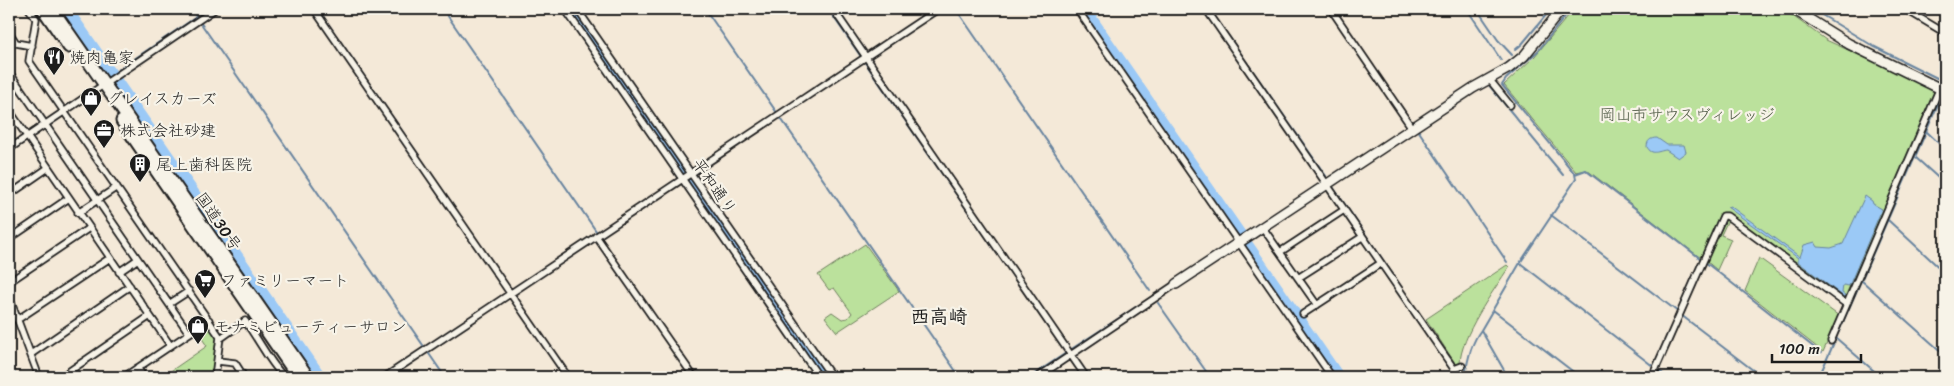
<svg xmlns="http://www.w3.org/2000/svg" width="1954" height="386" font-family="Sriracha,'Klee One',sans-serif">
<style>
.green{fill:#bbe19c;stroke:#6c7e5c}
.water{fill:#9bc9f6;stroke:#68849f}
.lines{fill:none;stroke-linecap:round;stroke-linejoin:round}
.stream{stroke:#68849f;stroke-width:2}
.river{stroke:#9bc9f6;stroke-width:11}
.street-casing{stroke:#1c1c1c;stroke-width:9}
.secondary-casing{stroke:#1c1c1c;stroke-width:12}
.primary-casing{stroke:#1c1c1c;stroke-width:12}
.highway-casing{stroke:#1c1c1c;stroke-width:15}
.street{stroke:#f7f3e8;stroke-width:5.5}
.secondary{stroke:#f7f3e8;stroke-width:9}
.primary{stroke:#f7f3e8;stroke-width:9}
.highway{stroke:#f7f3e8;stroke-width:11}
.labels{text-anchor:middle;stroke-width:4.5;stroke-linejoin:round;paint-order:stroke}
.poi-label{font-size:16px;fill:#1c1c1c;stroke:#f7f3e8;text-anchor:start}
.park-label{font-size:16px;fill:#4c5742;stroke:#f7f3e8}
.street-label{font-size:16px;fill:#1c1c1c;stroke:#f7f3e8}
.quarter-label{font-size:19px;font-weight:bold;fill:#1c1c1c;stroke:#f7f3e8}
</style>
<rect width="100%" height="100%" fill="#f4e9d8"/>
<filter id="ink" filterUnits="userSpaceOnUse"><feTurbulence type="fractalNoise" baseFrequency=".02" numOctaves="2"/><feDisplacementMap in="SourceGraphic" scale="10" xChannelSelector="R" yChannelSelector="G"/><feConvolveMatrix kernelMatrix="1 2 1 2 8 2 1 2 1" color-interpolation-filters="sRGB"/></filter>
<g filter="url(#ink)">
<path class="green" d="M1574 9H1783L1826 40 1937 90 1844 299 1726 213 1721 214 1702 259 1587 170 1576 172 1504 85 1534 57Z
M1725 218 1728 220 1721 235 1731 239 1717 270 1705 260Z
M865 244 899 291 837 332 825 317 832 312 842 319 848 318 852 313 834 288 829 290 818 275Z
M1759 258 1839 316 1823 352 1745 291Z
M1507 265 1509 267C1494 290 1460 337 1460 364L1457 366 1426 319Z
M207 325 219 339 212 377H162L207 346 197 331Z"/>
<path class="water" d="M1657 138 1667 145H1684L1686 152 1678 158 1666 150C1658 151 1652 156 1647 147 1647 141 1650 138 1657 138Z
M1865 196 1872 201 1873 204 1882 209 1849 286 1843 285 1842 293 1845 295 1844 297 1798 262V258L1727 207 1730 206 1800 257 1804 245 1815 242 1818 247 1831 248 1843 244Z"/>
<g class="lines">
<path class="stream" d="M191 9 197 18
M318 9 457 211
M443 9 636 289
M705 9 960 377
M828 9 1066 353
M956 9 1150 291
M1467 9 1501 60
M1477 9 1498 40 1512 55
M1812 9 1873 46 1941 80
M1911 9 1937 25
M200 22 445 377
M1223 28 1326 176
M1515 50 1522 44 1551 9
M112 74 208 9
M1481 79 1499 69 1523 51
M1488 84 1563 175
M1418 130 1507 262
M1927 132 1945 149
M1915 157 1945 184
M1575 174 1586 170 1588 172 1701 259
M1333 187 1400 285
M1551 215 1678 312
M1888 220 1945 273
M1705 262 1821 353
M1520 263 1654 367
M1861 280 1945 355
M1158 303 1210 377
M1493 310 1580 377
M1681 315 1762 377
M1836 338 1881 377
M1070 350 1173 283
M1072 362 1083 377
M1658 370 1667 377
M1030 377 1066 353
M1457 377V370
M1465 377C1467 362 1471 343 1481 330
M1508 377 1481 330 1520 263 1576 179 1575 174 1502 85 1506 79 1538 51 1571 9
M1819 377 1942 95"/>
<path class="river" d="M67 9 321 377
M571 9 825 377
M1085 9 1339 377
M9 372 11 377"/>
<g class="street-casing">
<path id="street" d="M29 9 36 19 29 61 220 337 215 377
M314 9 568 377
M565 9 819 377
M577 9 832 377
M833 9 1086 377
M1077 9 1332 377
M1206 9 1454 369 1462 366
M1331 9 1412 128
M1905 9 1945 33
M1808 18 1812 9
M9 32 16 43 32 46
M9 72 189 333
M1489 79 1510 105
M9 110 170 345
M9 149 215 9
M9 195 48 168
M78 213 117 187
M1263 228 1317 305
M596 236 694 377
M9 239 69 198
M1280 252 1344 210
M119 272 138 259
M1298 278 1362 237
M9 282 89 228
M9 297 39 377
M169 304 189 291
M1303 314 1381 263
M17 320 110 258
M221 338 245 321C259 340 268 360 284 377
M1831 341 1938 92 1945 80
M31 354 130 286
M218 361 235 363 244 377
M137 368 144 377
M61 377 150 316
M124 377 209 320
M385 377 938 9
M1038 377 1176 284
M1652 377 1723 216H1727L1846 304"/>
</g>
<g class="secondary-casing">
<path id="secondary" d="M1176 284 1473 88 1509 68 1524 56 1562 9"/>
</g>
<g class="primary-casing">
<path id="primary" d="M1793 9 1849 44 1945 91"/>
</g>
<g class="highway-casing">
<path id="highway" d="M43 9 69 47
M52 9 308 377
M122 121 298 377"/>
</g>
<use href="#street" class="street"/>
<use href="#secondary" class="secondary"/>
<use href="#primary" class="primary"/>
<use href="#highway" class="highway"/>
</g>
</g>
<defs>
<g id="restaurant-pin" transform="scale(1.125)"><path d="M0 17L-7.5 6A9.5 9.5 0 1 1 7.5 6Z" fill="#1c1c1c" stroke="#f7f3e8"/><path d="M-5-6h1v4h1v-4h1v4h1v-4h1v5L-1.5 .5V6h-2V.5L-5-1ZM5-6V6H3V1.5H1.5Q1.5-4 5-6Z" fill="#fff"/></g>
<g id="shop-pin" transform="scale(1.125)"><path d="M0 17L-7.5 6A9.5 9.5 0 1 1 7.5 6Z" fill="#1c1c1c" stroke="#f7f3e8"/><path d="M-5-2.5h2.3a2.7 3.5 0 0 1 5.4 0H5L5.5 6h-11ZM-1.5-2.5h3a1.5 2.3 0 0 0-3 0Z" fill="#fff"/></g>
<g id="office-pin" transform="scale(1.125)"><path d="M0 17L-7.5 6A9.5 9.5 0 1 1 7.5 6Z" fill="#1c1c1c" stroke="#f7f3e8"/><path d="M-6-3h4V-5.5h4V-3h4V5H-6ZM-1-4.5V-3h2v-1.5ZM-6 0V1H6V0Z" fill="#fff"/></g>
<g id="building-pin" transform="scale(1.125)"><path d="M0 17L-7.5 6A9.5 9.5 0 1 1 7.5 6Z" fill="#1c1c1c" stroke="#f7f3e8"/><path d="M-4-6H4V6H1V3H-1V6H-4ZM-2.5-4.3h1.7v1.8h-1.7ZM.8-4.3h1.7v1.8H.8ZM-2.5-1h1.7V.8h-1.7ZM.8-1h1.7V.8H.8Z" fill="#fff"/></g>
<g id="supermarket-pin" transform="scale(1.125)"><path d="M0 17L-7.5 6A9.5 9.5 0 1 1 7.5 6Z" fill="#1c1c1c" stroke="#f7f3e8"/><path d="M-6-5.5h2.5l.6 2H6L4.5 2H-2.5L-4.4-4H-6ZM-1.5 3.2a1.3 1.3 0 1 0 .1 0ZM3 3.2a1.3 1.3 0 1 0 .1 0Z" fill="#fff"/></g>
</defs>
<g fill-rule="evenodd">
<use href="#restaurant-pin" x="54" y="57"/>
<use href="#shop-pin" x="91" y="98"/>
<use href="#office-pin" x="104" y="130"/>
<use href="#building-pin" x="140" y="164"/>
<use href="#supermarket-pin" x="205" y="280"/>
<use href="#shop-pin" x="198" y="326"/>
</g>
<g class="labels">
<g class="poi-label">
<text x="70" y="63">焼肉亀家</text>
<text x="107" y="104">グレイスカーズ</text>
<text x="120" y="136">株式会社砂建</text>
<text x="156" y="170">尾上歯科医院</text>
<text x="221" y="286">ファミリーマート</text>
<text x="214" y="332">モナミビューティーサロン</text>
</g>
<g class="park-label">
<text x="1687" y="120">岡山市サウスヴィレッジ</text>
</g>
<g class="street-label">
<text transform="translate(715 186) rotate(55)" y="6">平和通り</text>
<text transform="translate(219 221) rotate(55)" y="6">国道30号</text>
</g>
<g class="quarter-label">
<text x="939" y="323">西高崎</text>
</g>
</g>
<rect width="1954" height="386" fill="none" stroke="#f7f3e8" stroke-width="30"/>
<rect x="15" y="15" width="1924" height="356" fill="none" stroke="#1c1c1c" stroke-width="2" filter="url(#ink)"/>
<path d="M1772 354v8h89v-8" fill="none" stroke="#1c1c1c" stroke-width="2.5"/>
<text x="1779" y="354" font-size="15" fill="#1c1c1c" stroke="#f7f3e8" stroke-width="4" paint-order="stroke">100 m</text>
</svg>
